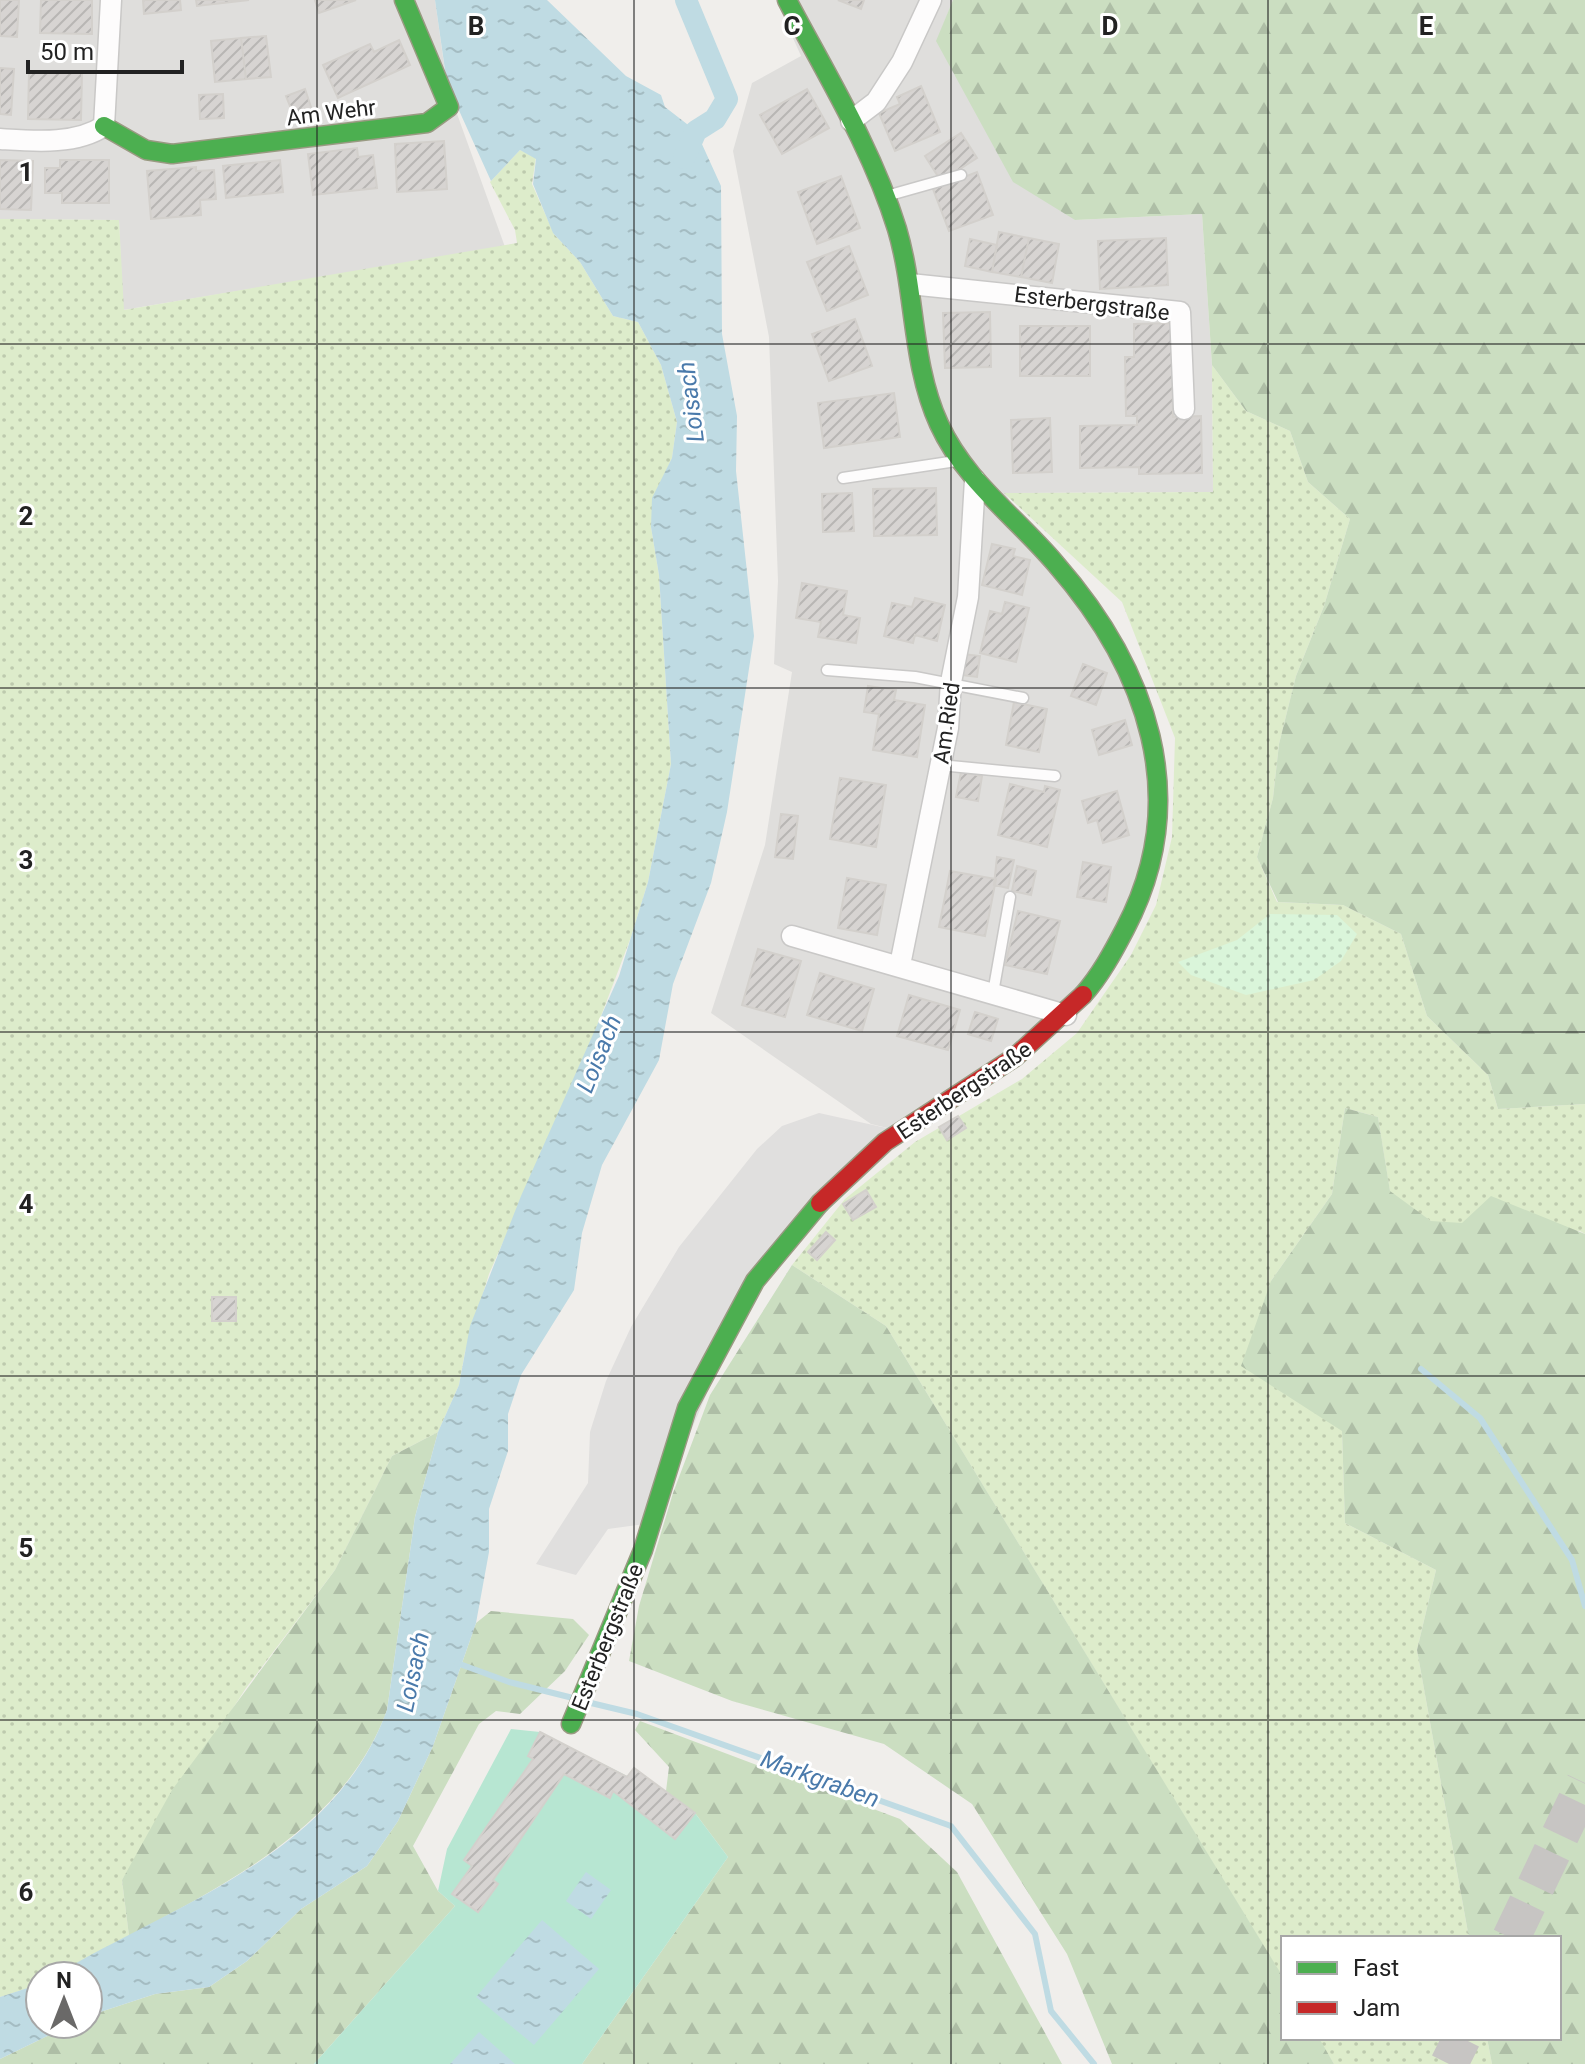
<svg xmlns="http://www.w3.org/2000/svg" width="1585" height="2064" font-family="Roboto,sans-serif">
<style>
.residential{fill:#dfdedc}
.grass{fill:url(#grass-dots)}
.forest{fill:url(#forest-firs)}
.park{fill:url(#park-dots)}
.pitch{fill:#b7e6d2}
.parking{fill:#e0dfde}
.water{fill:url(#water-ripples)}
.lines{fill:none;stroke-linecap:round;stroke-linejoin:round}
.stream{stroke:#bfdbe3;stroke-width:6}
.canal{stroke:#bfdbe3;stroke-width:22}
.building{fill:url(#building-hatch);stroke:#d3d0cc;stroke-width:2}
.highway-tunnel{stroke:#c7c5c3;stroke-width:38;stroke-dasharray:38 19;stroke-linecap:butt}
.lane-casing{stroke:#c9c8c7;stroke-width:13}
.street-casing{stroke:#c9c8c7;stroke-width:23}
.fast-casing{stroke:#999a82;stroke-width:21}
.jam-casing{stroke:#999a82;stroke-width:21}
.lane{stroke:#fdfcfc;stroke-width:10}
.street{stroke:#fdfcfc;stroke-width:20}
.fast{stroke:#4caf50;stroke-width:18}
.jam{stroke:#c62828;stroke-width:18}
.grid{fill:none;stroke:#222;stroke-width:2;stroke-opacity:0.55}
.labels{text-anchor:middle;stroke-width:6;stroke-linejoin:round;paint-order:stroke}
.street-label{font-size:22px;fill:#222;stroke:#fff}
.water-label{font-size:24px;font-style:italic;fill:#4a7aab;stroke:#fff}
.grid-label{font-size:26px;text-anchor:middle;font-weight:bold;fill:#222;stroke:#fff;stroke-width:6;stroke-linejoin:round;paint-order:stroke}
</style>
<defs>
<pattern id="grass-dots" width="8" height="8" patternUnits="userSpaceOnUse" patternTransform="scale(2)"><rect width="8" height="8" fill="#ddeccb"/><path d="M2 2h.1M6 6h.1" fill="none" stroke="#bdcaae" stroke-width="1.8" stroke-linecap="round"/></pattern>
<pattern id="forest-firs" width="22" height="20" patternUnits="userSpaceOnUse" patternTransform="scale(2)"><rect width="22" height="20" fill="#cbdec1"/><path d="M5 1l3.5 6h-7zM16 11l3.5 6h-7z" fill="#aebea6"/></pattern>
<pattern id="park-dots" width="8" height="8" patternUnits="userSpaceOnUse" patternTransform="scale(2)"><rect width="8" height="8" fill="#daf5da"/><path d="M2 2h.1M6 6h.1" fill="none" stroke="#bbd2bb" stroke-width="1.8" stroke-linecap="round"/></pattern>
<pattern id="water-ripples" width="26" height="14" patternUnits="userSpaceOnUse" patternTransform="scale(2)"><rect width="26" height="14" fill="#bfdbe3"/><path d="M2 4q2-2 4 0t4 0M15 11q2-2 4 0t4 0" fill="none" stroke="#a4bcc2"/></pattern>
<pattern id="building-hatch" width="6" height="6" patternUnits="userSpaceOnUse" patternTransform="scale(2)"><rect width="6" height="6" fill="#d7d4d2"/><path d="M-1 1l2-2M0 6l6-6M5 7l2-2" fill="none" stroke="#b8b6b4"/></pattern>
</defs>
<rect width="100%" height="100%" fill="#f0eeeb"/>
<path class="residential" d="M0 0H435L447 86 505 247 123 310 119 220 0 219Z
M776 0H953L937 41 1075 220 1202 214 1212 365 1213 492 1005 493 1154 726 1140 902 1066 1015 900 1131 871 1124 711 1013 765 845 792 672 774 664 778 581 769 337 733 151 752 83 801 56Z"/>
<path class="grass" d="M520 150 536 157 532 184 554 234 580 262 613 316 638 322 661 365 677 422 672 458 664 476 651 527 659 575 671 764 648 882 631 937 590 1045 489 1274 465 1352 459 1385 438 1432 392 1456 335 1570 246 1688 122 1880 129 1936 54 1976H40L39 1985 0 1997V219L119 220 124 310 517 243 515 230 490 182Z
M1212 365 1246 411 1290 431 1308 482 1350 519 1324 606 1296 676 1279 744 1273 798 1257 857 1277 902 1343 905 1401 934 1427 1016 1488 1075 1498 1109 1585 1104V1234L1580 1231 1432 1222 1390 1192 1378 1117 1345 1108 1332 1194 1271 1281 1342 1431 1345 1523 1436 1570 1417 1650 1469 1938H1283V1978L886 1326 792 1265 845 1199 915 1142 1022 1079 1077 1033 1131 955 1156 905 1172 837 1175 738 1122 602 1004 493 1213 492Z
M1318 2038H1487L1492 2064H1334Z"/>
<path class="forest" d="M953 0H1585V1104L1498 1109 1488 1075 1427 1016 1401 934 1343 905 1278 902 1257 857 1273 798 1279 744 1296 676 1324 606 1350 519 1308 482 1290 431 1246 411 1212 365 1202 214 1075 220 1013 182 936 41Z
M1345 1108 1378 1117 1390 1191 1431 1221 1462 1223 1491 1196 1585 1234V2064H1492L1487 2038H1559V1938H1469L1417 1650 1436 1570 1345 1523 1342 1431 1241 1366 1271 1281 1332 1194Z
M792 1265 886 1326 1283 1977V2038H1319L1334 2064H1112L1067 1954 972 1804 884 1744 732 1701 629 1661 639 1606 673 1493 710 1395Z
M438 1432 415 1517 387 1710C346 1824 230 1882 129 1936L122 1880 172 1790 335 1570 392 1456Z
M491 1611 573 1619 589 1635 565 1671 520 1714 496 1711 479 1724 413 1846 438 1891 455 1906 314 2064H0V2059L72 2024H88V2016L155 1994 209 1987 247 1961 301 1909 367 1866 398 1821 433 1746 476 1623Z
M640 1721 900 1819 957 1872 1062 2064H582L728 1857 695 1813 666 1791 669 1767 635 1730Z"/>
<path class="park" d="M1270 914 1337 915 1357 934 1341 961 1314 980 1246 995 1191 975 1178 962 1237 940Z"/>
<path class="pitch" d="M511 1729 540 1732 627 1776 634 1768 695 1813 728 1857 582 2064H314L455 1906 438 1891 447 1849Z"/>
<path class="parking" d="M819 1113 900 1131 754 1282 652 1523 608 1529 576 1575 536 1564 588 1483 590 1432 606 1381 631 1327 679 1247 757 1149 782 1126Z"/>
<path class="water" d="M435 0H547L626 76 661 95 665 107 696 131 721 186 722 334 737 416 736 471 754 636 727 812 711 883 673 984 659 1060 602 1165 582 1233 574 1290 521 1375 508 1414V1451L489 1509V1552L476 1623 433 1746 398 1821 367 1866 301 1909 247 1961 209 1987 155 1994 88 2016V1976H54C174 1904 335 1855 387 1710L415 1517 438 1432 459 1385 470 1326 521 1196 619 976 648 882 671 764 659 575 651 527 652 498 672 458 677 422 661 365 638 322 613 316 580 262 553 233 533 184 536 159 520 150 491 181 447 84Z
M586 1872 611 1890 591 1919 566 1901Z
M542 1920 599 1969 534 2045 476 1997Z
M40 1984V2024H72L0 2059V1997Z
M479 2032 515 2064H450Z"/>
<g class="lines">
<path class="stream" d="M1421 1369 1480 1418 1572 1560 1585 1606
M457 1663 509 1682 573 1698
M591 1703 637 1714 951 1826 1035 1934 1051 2011 1094 2064"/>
<path class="canal" d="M684 158 696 131 715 119 727 99 686 0"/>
</g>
<path class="building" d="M0 0H19L17 37 0 36Z
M41 0H92V34L40 33Z
M143 0H180L181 10 144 14Z
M196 0H249L197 6Z
M315 0H356L319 13Z
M838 0H864L861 9Z
M266 36 271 77 246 79 241 38Z
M241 38 246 79 215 82 211 41Z
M399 40 410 65 338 98 323 65 370 44 374 52Z
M0 68 14 69 11 115 0 114Z
M29 71 82 73 81 120 28 119Z
M921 86 940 132 895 151 879 113 900 104 897 97Z
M305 89 312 110 294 116 286 96Z
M807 89 829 128 782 154 760 115Z
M223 94 224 118 200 119 199 95Z
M961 133 977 158 941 181 925 156Z
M444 141 447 189 397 192 395 144Z
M357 148 358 157 373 155 377 188 313 195 308 154Z
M0 160 33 161 31 210 0 209Z
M60 160H109V203H62V193H45V168H60Z
M280 160 283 192 226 198 223 166Z
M196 167V171L214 170 216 199 200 200 201 215 151 219 147 171Z
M977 172 993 215 949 231 933 189Z
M841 176 860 228 817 244 798 192Z
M999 232 1029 238 1021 277 992 272Z
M1029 238 1059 244 1052 283 1021 277Z
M1166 238 1168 285 1100 289 1098 241Z
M970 239 997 245 992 272 965 266Z
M849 246 868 295 827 311 807 262Z
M990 312 991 367 945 368 943 313Z
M855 319 872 366 829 381 812 334Z
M1172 323 1173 417 1201 416 1202 473 1139 474V467L1080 468V426L1137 425V416H1126L1125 357H1134V324Z
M1020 326H1090V376H1020Z
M894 393 900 437 824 448 818 403Z
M1050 418 1052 472 1013 473 1011 420Z
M936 488 937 535 874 536 873 489Z
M852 493 854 531 823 532 822 494Z
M992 544 1015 549 1013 556 1030 560 1022 595 982 585Z
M802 583 847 591 843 615 860 618 856 643 818 637 821 622 796 618Z
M915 598 945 605 937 641 915 635 913 643 884 636 892 603 912 607Z
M1005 602 1029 608 1016 662 980 653 990 611 1002 614Z
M963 654 980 656 977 677 961 675Z
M1083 664 1107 673 1096 705 1071 696Z
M868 686 896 690 894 700 925 705 917 757 873 750 879 714 864 712Z
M1014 702 1047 709 1039 752 1006 745Z
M1125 720 1132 745 1099 755 1092 730Z
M961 772 982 776 978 801 956 797Z
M840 778 886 785 876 847 830 839Z
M1010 784 1044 792 1045 786 1060 790 1047 847 998 835Z
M1117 791 1129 835 1103 843 1097 820 1088 823 1082 801Z
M781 814 798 816 793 859 775 857Z
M997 857 1014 860 1008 888 994 885Z
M1083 862 1111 867 1106 902 1077 897Z
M1017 866 1036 871 1031 895 1012 891Z
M950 871 996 879 985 936 939 927Z
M847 878 886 885 877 935 838 928Z
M1018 911 1060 921 1047 974 1005 965Z
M758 949 801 961 785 1017 742 1005Z
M820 973 874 989 862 1031 807 1015Z
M909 995 960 1010 948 1050 897 1036Z
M975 1012 998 1019 991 1041 968 1034Z
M958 1116 966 1128 947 1140 939 1127Z
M866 1190 876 1207 853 1220 843 1204Z
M826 1232 835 1240 817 1260 808 1252Z
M212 1297H236V1321H212Z
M540 1732 627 1777 634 1768 695 1813 675 1839 613 1791 610 1798 564 1774 493 1880 498 1884 478 1912 452 1894 472 1866 464 1860 533 1759 528 1756Z"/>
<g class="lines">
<path class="highway-tunnel" d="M1511 1938 1585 1783
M1449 2064 1462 2038"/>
<g class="lane-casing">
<path id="lane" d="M890 195 961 175
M843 478 956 461
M827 670 915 677 1023 698
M940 765 1055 776
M993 993 1010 897"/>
</g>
<g class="street-casing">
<path id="street" d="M851 121 876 102 902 62 931 0
M0 139C33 141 76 145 104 126L111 0
M910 284 1180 312 1184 409
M792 936 1066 1015
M900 965 948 728 951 682 968 597 975 480"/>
</g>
<g class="fast-casing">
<path id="fast" d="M787 0C826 74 872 148 897 229 916 293 911 363 939 424 965 481 1015 516 1055 563 1147 668 1194 798 1125 929 1113 952 1100 976 1083 995
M104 126 146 150 172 154 427 123 449 107 404 0
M571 1724 643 1550 687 1408 755 1281 820 1203"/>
</g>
<g class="jam-casing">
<path id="jam" d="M820 1203 885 1142 1015 1057 1083 995"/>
</g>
<use href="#lane" class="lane"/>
<use href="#street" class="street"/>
<use href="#fast" class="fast"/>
<use href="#jam" class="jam"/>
</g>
<path class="grid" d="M317 0V2064M634 0V2064M951 0V2064M1268 0V2064M0 344H1585M0 688H1585M0 1032H1585M0 1376H1585M0 1720H1585"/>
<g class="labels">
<g class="street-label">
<text transform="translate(331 112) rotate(-7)" y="8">Am Wehr</text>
<text transform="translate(1092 303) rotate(7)" y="8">Esterbergstraße</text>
<text transform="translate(946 723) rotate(-82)" y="8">Am Ried</text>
<text transform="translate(964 1090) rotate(-34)" y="8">Esterbergstraße</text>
<text transform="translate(607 1637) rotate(-68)" y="8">Esterbergstraße</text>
</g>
<g class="water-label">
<text transform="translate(691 402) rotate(-97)" y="8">Loisach</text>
<text transform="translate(599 1054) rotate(-68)" y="8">Loisach</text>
<text transform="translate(413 1672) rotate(-78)" y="8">Loisach</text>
<text transform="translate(820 1779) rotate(20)" y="8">Markgraben</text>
</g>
</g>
<g class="grid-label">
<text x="476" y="35">B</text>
<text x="792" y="35">C</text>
<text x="1110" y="35">D</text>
<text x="1426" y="35">E</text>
<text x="26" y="181">1</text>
<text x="26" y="525">2</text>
<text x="26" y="869">3</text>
<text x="26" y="1213">4</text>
<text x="26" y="1557">5</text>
<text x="26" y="1901">6</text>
</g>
<rect x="1281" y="1936" width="280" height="104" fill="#ffffff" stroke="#a7a7a7" stroke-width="2"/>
<rect x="1297" y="1962" width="40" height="12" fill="#4caf50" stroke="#a7a7a7" stroke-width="2"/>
<text x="1353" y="1976" font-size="24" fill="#222222">Fast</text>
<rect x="1297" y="2002" width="40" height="12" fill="#c62828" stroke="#a7a7a7" stroke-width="2"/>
<text x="1353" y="2016" font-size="24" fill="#222222">Jam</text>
<g transform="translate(64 2000)"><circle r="38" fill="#ffffff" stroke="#a7a7a7" stroke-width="2"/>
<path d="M0-6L14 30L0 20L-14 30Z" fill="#6a6968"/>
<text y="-12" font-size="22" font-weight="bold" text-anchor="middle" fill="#222222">N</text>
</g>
<path d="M28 60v12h154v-12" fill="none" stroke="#222222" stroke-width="4"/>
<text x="40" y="60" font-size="24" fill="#222222" stroke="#ffffff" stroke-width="6" paint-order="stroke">50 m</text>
</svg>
